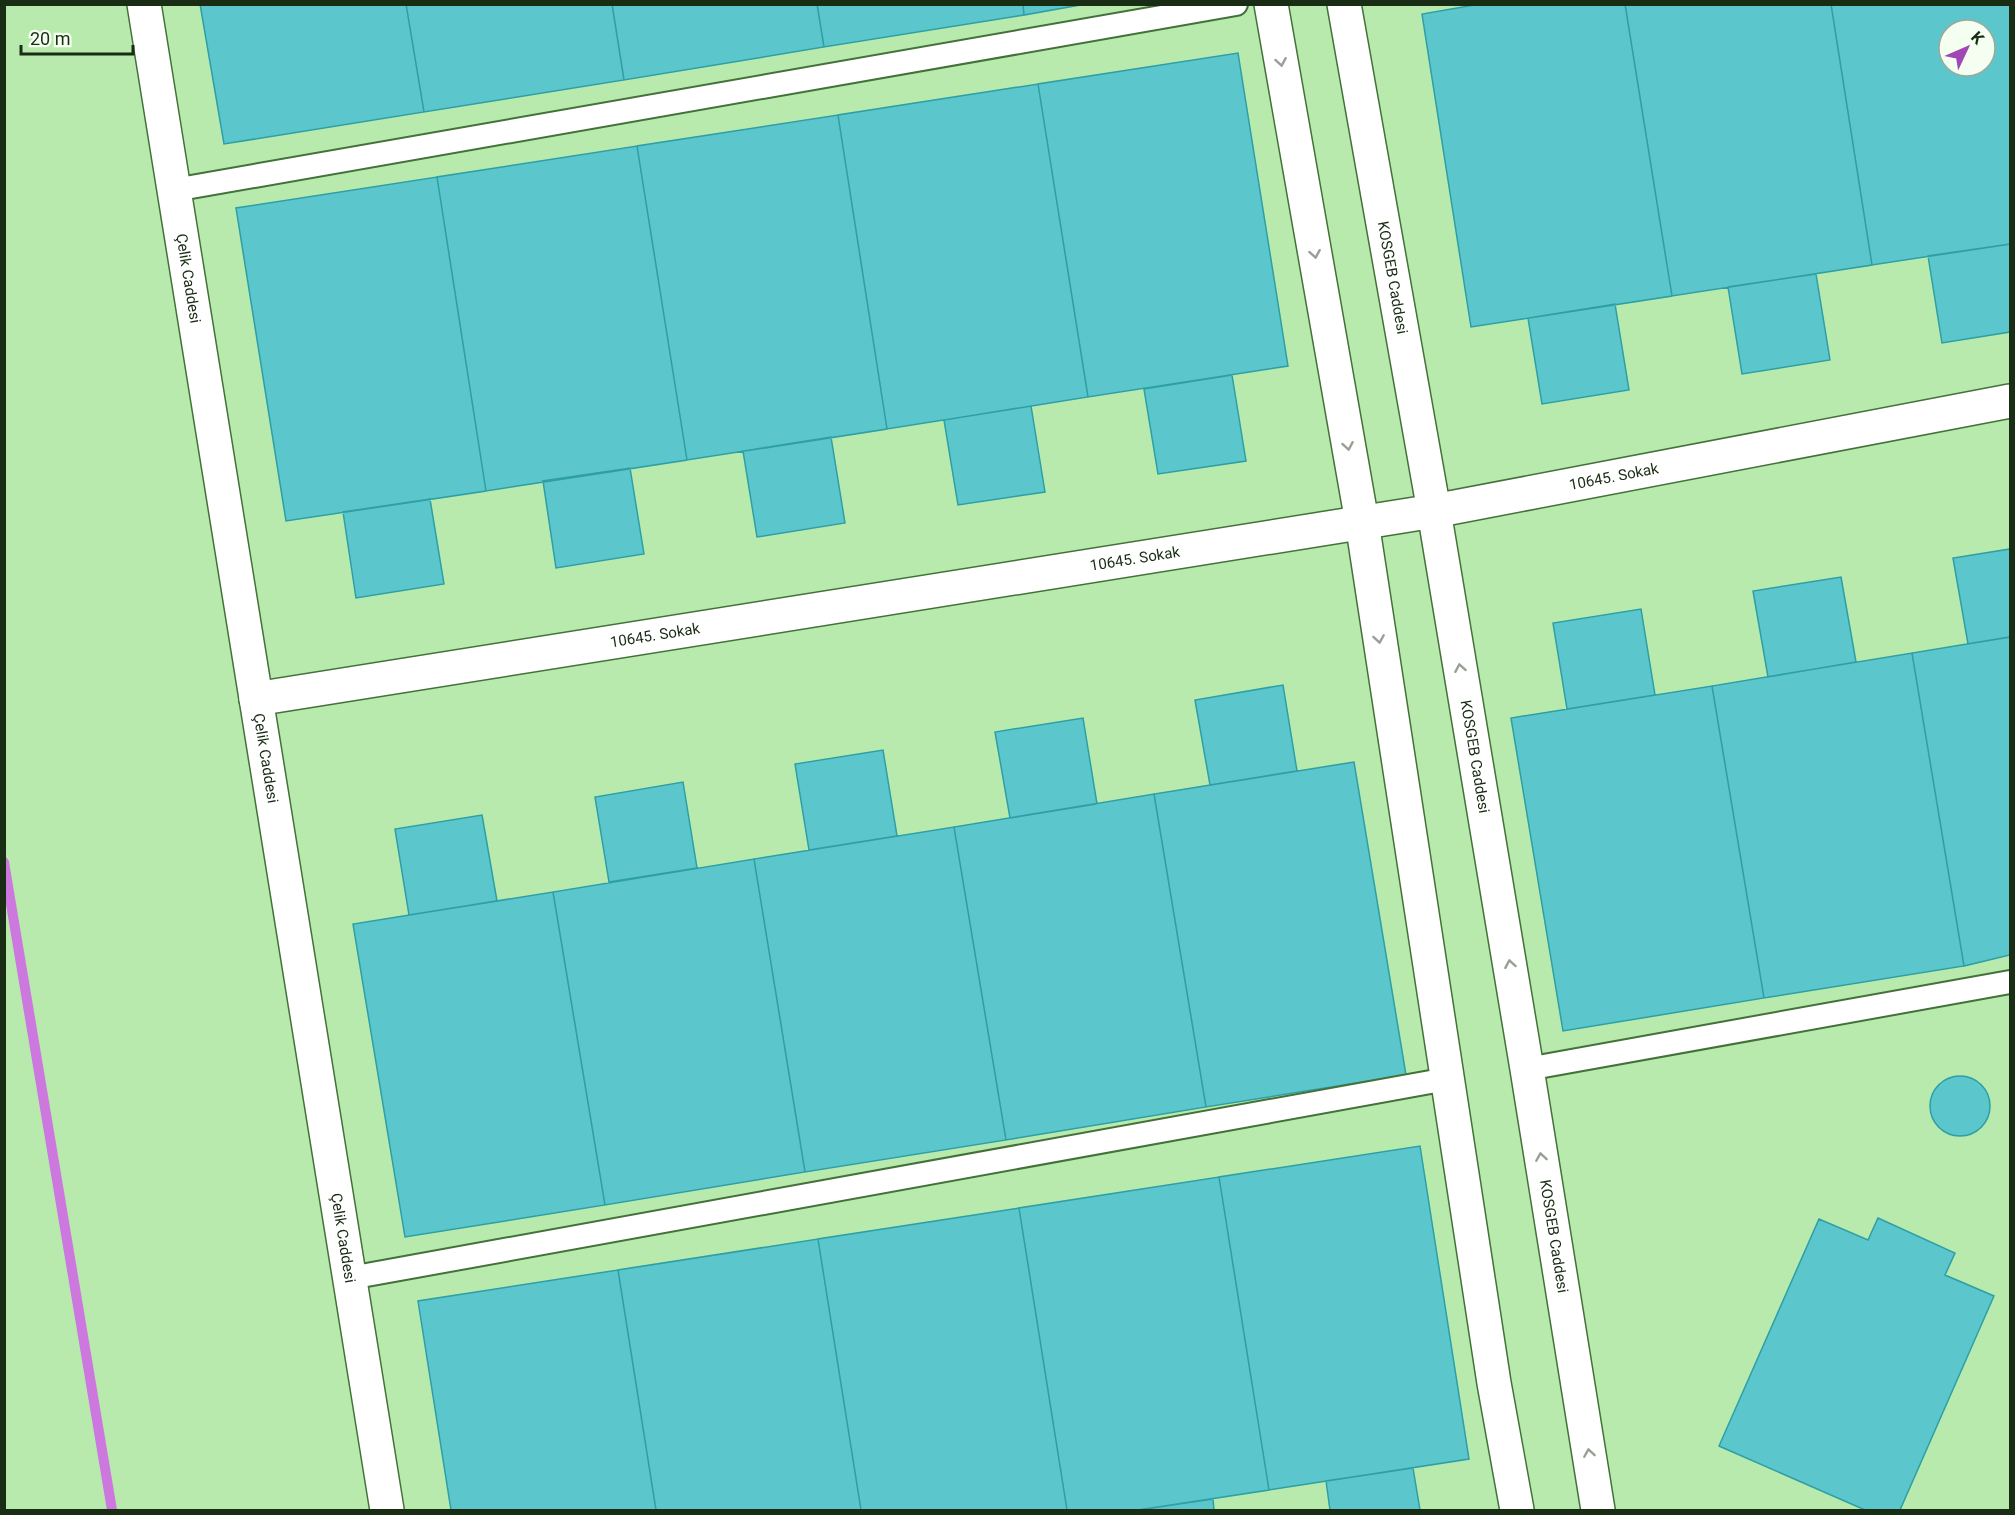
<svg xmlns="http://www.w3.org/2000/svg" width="2015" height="1515" font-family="Roboto,sans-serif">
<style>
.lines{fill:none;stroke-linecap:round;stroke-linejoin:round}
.stream{stroke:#cc78df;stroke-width:10}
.building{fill:#5bc6cc;stroke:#2d9fa5;stroke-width:1.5;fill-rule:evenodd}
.lane-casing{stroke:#44713a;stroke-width:26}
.street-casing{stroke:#44713a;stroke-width:36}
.secondary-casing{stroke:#44713a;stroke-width:36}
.lane{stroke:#fff;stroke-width:22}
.street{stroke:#fff;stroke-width:33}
.secondary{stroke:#fff;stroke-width:33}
.oneway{stroke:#98a095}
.labels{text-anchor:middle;stroke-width:4.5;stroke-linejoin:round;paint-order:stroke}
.street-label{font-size:15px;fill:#192c14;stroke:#f4fef1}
</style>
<rect width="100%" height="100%" fill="#b7eaac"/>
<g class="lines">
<path class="stream" d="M4 862 112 1510"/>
</g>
<path class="building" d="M200 4H406L424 112 224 144Z
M406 4H612L624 80 424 112Z
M612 4H817L824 47 624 80Z
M817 4H1023L1024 15 824 47Z
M1023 4H1086L1024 15Z
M1480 4H1625L1672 296 1471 327 1422 14Z
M1625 4H1831L1872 265 1672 296Z
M1831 4H2010V244L1872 265ZM1949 30H1985V66H1949Z
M1238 53 1288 366 1088 397 1038 84Z
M1038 84 1088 397 887 429 838 115Z
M838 115 887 429 687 460 637 146Z
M637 146 687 460 486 491 437 177Z
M437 177 486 491 286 521 236 208Z
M2010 244V332L1942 343 1928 256Z
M1816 274 1830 360 1742 374 1728 287Z
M1615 304 1629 390 1542 404 1528 318Z
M1232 375 1246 461 1158 474 1144 389Z
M1031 406 1045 492 958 505 944 420Z
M831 437 845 523 757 537 743 451Z
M630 468 644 554 556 568 543 481Z
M430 499 444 584 356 598 343 512Z
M2010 549V637L1968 644 1953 558Z
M1841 577 1856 662 1768 677 1753 591Z
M1641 609 1655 695 1567 709 1553 623Z
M2010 637V955L1964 966 1912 653Z
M1912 653 1964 966 1764 998 1712 686Z
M1283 685 1297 771 1210 785 1195 700Z
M1712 686 1764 998 1563 1031 1511 718Z
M1083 718 1097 804 1010 818 995 732Z
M883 750 897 836 809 850 795 764Z
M1354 762 1406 1075 1206 1107 1154 794Z
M683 782 697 868 609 882 595 797Z
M1154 794 1206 1107 1006 1140 954 827Z
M482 815 497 901 409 915 395 829Z
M954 827 1006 1140 805 1172 754 859Z
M754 859 805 1172 605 1205 553 892Z
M553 892 605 1205 405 1237 353 924Z
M1930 1106a30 30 0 1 1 60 0a30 30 0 1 1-60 0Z
M1420 1146 1469 1459 1269 1490 1219 1177Z
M1219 1177 1269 1490 1138 1510H1067L1019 1208Z
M1019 1208 1067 1510H861L818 1239Z
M1878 1218 1955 1253 1945 1275 1994 1296 1900 1510H1865L1719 1446 1819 1219 1868 1240Z
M818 1239 861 1510H656L618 1270Z
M618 1270 656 1510H451L418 1301Z
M1413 1468 1420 1510H1330L1326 1481Z
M1213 1499 1214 1510H1138Z"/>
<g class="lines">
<g class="lane-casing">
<path id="lane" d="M174 190 1236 4
M1527 1069 2010 982
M350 1278 1447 1079"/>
</g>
<g class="street-casing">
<g id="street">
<path id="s1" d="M256 699 1434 511 2010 401"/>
</g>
</g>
<g class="secondary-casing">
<g id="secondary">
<path id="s2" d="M144 4 387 1510"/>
<path d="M1271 4 1362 522 1494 1383 1517 1510"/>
<path id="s3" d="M1344 4 1434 511 1527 1069 1598 1510"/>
</g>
</g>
<use href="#lane" class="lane"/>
<use href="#street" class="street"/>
<use href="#secondary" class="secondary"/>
</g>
<defs><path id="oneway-chevron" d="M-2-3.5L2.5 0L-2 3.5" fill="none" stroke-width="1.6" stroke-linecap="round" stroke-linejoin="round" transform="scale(1.5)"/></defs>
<g class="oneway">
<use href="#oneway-chevron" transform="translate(1281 62) rotate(80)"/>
<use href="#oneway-chevron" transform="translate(1315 254) rotate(80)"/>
<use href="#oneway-chevron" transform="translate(1348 446) rotate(80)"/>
<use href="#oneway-chevron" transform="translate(1379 639) rotate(81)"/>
<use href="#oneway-chevron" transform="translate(1460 668) rotate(-100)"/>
<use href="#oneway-chevron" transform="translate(1510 964) rotate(-100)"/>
<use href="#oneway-chevron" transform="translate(1541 1157) rotate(-99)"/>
<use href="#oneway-chevron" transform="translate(1589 1453) rotate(-99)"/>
</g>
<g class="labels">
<g class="street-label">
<text dy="5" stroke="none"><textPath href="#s2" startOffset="278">Çelik Caddesi</textPath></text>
<text dy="5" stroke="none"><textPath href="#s3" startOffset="278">KOSGEB Caddesi</textPath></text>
<text dy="5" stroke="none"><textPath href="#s1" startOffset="1376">10645. Sokak</textPath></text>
<text dy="5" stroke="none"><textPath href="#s1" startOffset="890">10645. Sokak</textPath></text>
<text dy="5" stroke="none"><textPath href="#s1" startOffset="404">10645. Sokak</textPath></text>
<text dy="5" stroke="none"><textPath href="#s3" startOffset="764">KOSGEB Caddesi</textPath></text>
<text dy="5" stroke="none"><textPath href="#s2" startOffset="764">Çelik Caddesi</textPath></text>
<text dy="5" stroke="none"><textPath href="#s3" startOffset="1250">KOSGEB Caddesi</textPath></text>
<text dy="5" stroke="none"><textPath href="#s2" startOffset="1250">Çelik Caddesi</textPath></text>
</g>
</g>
<rect width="2015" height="1515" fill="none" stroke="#192c14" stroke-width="12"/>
<g transform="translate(1967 48) rotate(46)"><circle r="28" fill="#f4fef1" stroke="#9caa99" stroke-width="1.5"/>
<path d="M0-4.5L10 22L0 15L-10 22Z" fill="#a148b4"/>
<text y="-9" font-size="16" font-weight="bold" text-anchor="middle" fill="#192c14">K</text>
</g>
<path d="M21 45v9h112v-9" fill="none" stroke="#192c14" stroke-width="3"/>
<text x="30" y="45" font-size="18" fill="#192c14" stroke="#f4fef1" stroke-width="4.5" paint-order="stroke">20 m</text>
</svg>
